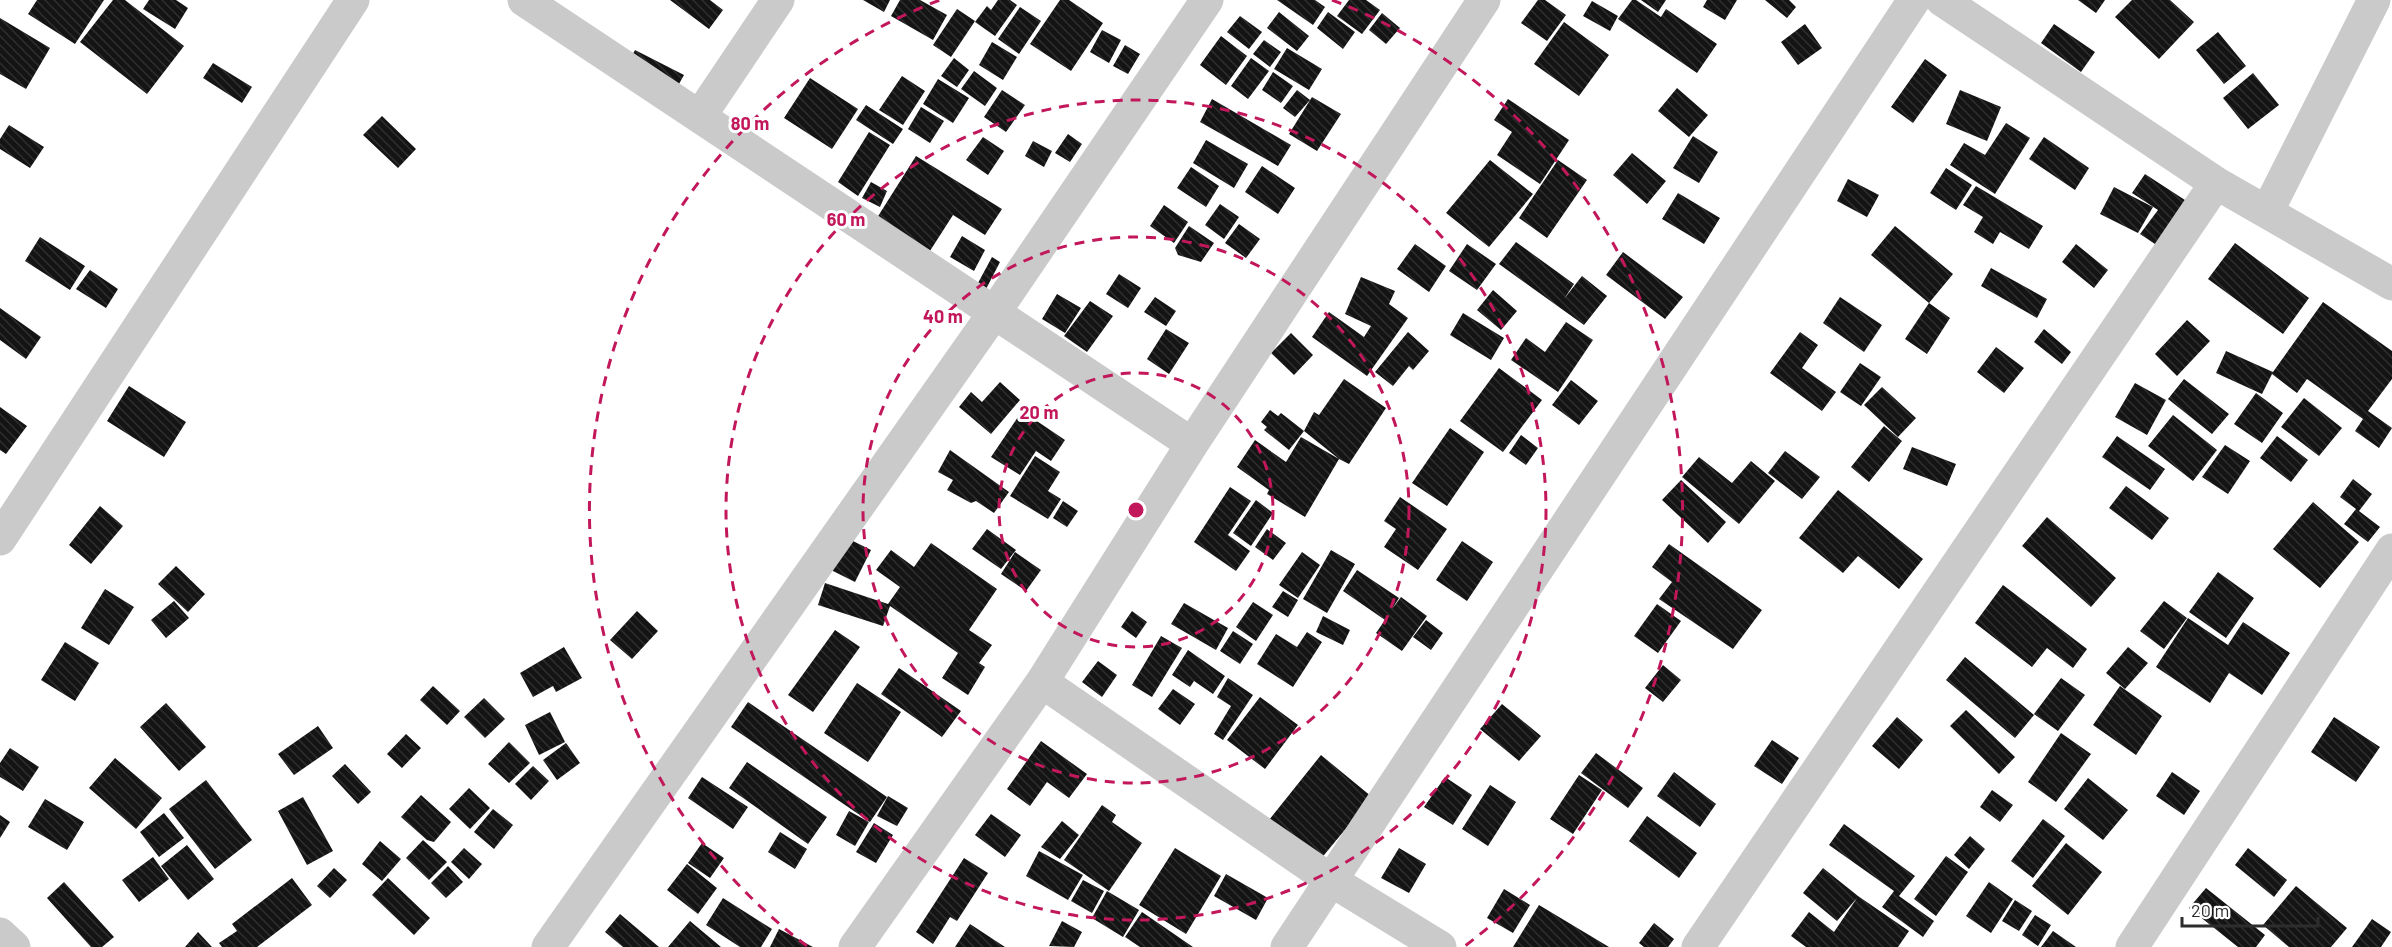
<svg xmlns="http://www.w3.org/2000/svg" width="2392" height="947" font-family="Barlow,sans-serif">
<style>
.building{fill:url(#building-back-hatch)}
.lines{fill:none;stroke-linecap:round;stroke-linejoin:round}
.street{stroke:#cacaca;stroke-width:33}
.ring{fill:none;stroke:#c2185b;stroke-width:3;stroke-dasharray:10 8}
.centre{fill:#c2185b;stroke:#fff;stroke-width:3}
.ring-label{font-size:18px;text-anchor:middle;font-weight:bold;fill:#c2185b;stroke:#fff;stroke-width:6;stroke-linejoin:round;paint-order:stroke}
</style>
<defs>
<pattern id="building-back-hatch" width="6" height="6" patternUnits="userSpaceOnUse" patternTransform="scale(1.5)"><rect width="6" height="6" fill="#141414"/><path d="M-1 5l2 2M0 0l6 6M5-1l2 2" fill="none" stroke="#2e2e2e"/></pattern>
</defs>
<rect width="100%" height="100%" fill="#fff"/>
<path class="building" d="M37 0H104L75 44 28 14Z
M113 0H125L184 46 147 94 80 42Z
M149 0H176L188 8 175 29 143 9Z
M670 0H710L723 10 709 29Z
M863 0H890L884 12Z
M900 0H920L947 15 933 40 891 16Z
M998 0H1010L1017 5 995 36 975 22 987 6 991 10Z
M1060 0H1069L1103 23 1071 71 1030 44Z
M1277 0H1315L1325 7 1313 25Z
M1349 0H1366L1380 10 1362 34 1337 16Z
M1538 0H1545L1566 15 1547 41 1521 23Z
M1632 0H1636L1661 17 1666 9 1717 44 1697 73 1618 19Z
M1641 0H1666L1658 12Z
M1707 0H1737L1725 20 1703 7Z
M1765 0H1789L1796 7 1787 18Z
M2078 0H2105L2096 13Z
M2132 0H2170L2194 22 2159 59 2115 17Z
M1592 1 1618 16 1610 31 1583 16Z
M1020 7 1041 21 1019 54 998 39Z
M957 9 975 21 951 57 933 45Z
M1279 12 1309 36 1297 51 1267 28Z
M1328 12 1355 32 1343 49 1317 28Z
M1382 13 1400 28 1386 44 1369 30Z
M1240 16 1262 32 1249 49 1227 32Z
M0 18 50 48 26 89 0 74Z
M1564 22 1609 55 1579 96 1534 64Z
M1805 24 1822 48 1798 65 1781 42Z
M2054 24 2095 52 2081 72 2041 43Z
M1102 30 1121 40 1109 63 1090 52Z
M2218 32 2246 66 2224 84 2196 50Z
M1221 36 1247 56 1226 85 1200 65Z
M1264 40 1281 52 1270 67 1253 54Z
M992 42 1017 57 1003 80 979 65Z
M1125 45 1140 54 1128 74 1113 66Z
M1287 48 1322 69 1309 90 1274 69Z
M635 50 684 75 670 100 622 75Z
M954 58 969 70 957 87 941 76Z
M1251 58 1269 71 1248 99 1231 86Z
M1925 59 1947 75 1913 123 1891 107Z
M213 63 252 87 242 103 203 78Z
M974 71 997 88 985 106 961 89Z
M1273 72 1293 86 1281 103 1262 90Z
M2253 73 2279 105 2248 129 2223 98Z
M902 76 925 91 903 125 879 110Z
M810 78 858 109 832 149 784 118Z
M938 79 969 98 953 123 923 104Z
M1677 88 1708 115 1689 137 1658 111Z
M1002 90 1025 105 1006 132 984 117Z
M1297 90 1310 100 1295 117 1283 108Z
M1960 90 2001 107 1987 141 1946 124Z
M1312 97 1341 114 1317 151 1289 134Z
M1212 99 1291 145 1278 166 1200 122Z
M1508 99 1569 140 1540 184 1497 155 1512 132 1494 120Z
M866 105 903 129 893 144 856 120Z
M921 107 944 121 930 143 908 129Z
M382 116 416 149 398 168 363 135Z
M2006 123 2030 138 1995 194 1950 165 1964 143 1985 155Z
M9 125 44 147 30 168 0 149V139Z
M869 132 890 145 858 196 838 182Z
M1068 134 1082 144 1070 162 1055 153Z
M1693 136 1718 152 1699 183 1673 168Z
M983 137 1004 151 988 175 966 160Z
M2044 137 2089 168 2075 190 2029 159Z
M1206 140 1248 164 1234 188 1193 163Z
M1033 141 1052 151 1044 167 1025 156Z
M1632 153 1666 181 1647 204 1613 175Z
M916 156 1002 209 985 235 953 215 928 254 875 221Z
M1490 160 1533 194 1489 247 1446 213Z
M1558 160 1587 180 1547 238 1519 218Z
M1262 166 1295 188 1278 214 1245 192Z
M1191 167 1219 186 1206 207 1177 188Z
M1946 168 1972 185 1956 210 1930 193Z
M2145 174 2188 202 2158 246 2140 234 2158 210 2132 193Z
M1848 179 1879 195 1867 217 1837 201Z
M871 182 887 191 880 207 862 198Z
M1976 186 2043 226 2029 249 2000 232 1993 244 1974 232 1983 217 1963 205Z
M2114 187 2153 207 2138 233 2100 214Z
M1678 193 1720 218 1704 244 1662 219Z
M1220 204 1239 217 1224 239 1205 225Z
M1164 205 1188 222 1174 243 1150 226Z
M1239 224 1260 239 1246 258 1225 243Z
M1189 226 1214 243 1201 262 1178 255 1175 248Z
M1895 226 1953 274 1929 303 1871 255Z
M962 236 985 250 974 271 950 257Z
M40 237 85 266 70 290 25 261Z
M1516 242 1574 284 1564 299 1582 276 1607 296 1584 325 1499 264Z
M2235 243 2309 298 2283 334 2208 279Z
M1415 244 1446 266 1429 292 1397 269Z
M1467 244 1496 264 1477 290 1449 271Z
M2076 244 2108 270 2094 288 2062 262Z
M1623 252 1683 297 1665 319 1606 275Z
M992 257 1000 262 984 293 978 283Z
M1991 268 2047 299 2037 318 1981 286Z
M90 270 118 289 106 308 76 289Z
M1119 274 1141 288 1128 308 1106 294Z
M1361 277 1395 291 1389 304 1408 318 1367 376 1312 337 1329 312 1364 337 1371 326 1345 314Z
M1493 290 1517 311 1501 330 1477 310Z
M1057 294 1081 308 1065 333 1042 319Z
M1155 297 1176 311 1166 326 1144 312Z
M1840 297 1882 325 1864 352 1823 323Z
M1090 301 1113 316 1087 352 1064 336Z
M2323 302 2392 351V379L2368 411 2392 428 2379 448 2355 431 2363 419 2307 379 2297 393 2272 374 2262 394 2216 373 2226 351 2273 372Z
M1929 303 1950 318 1927 354 1905 339Z
M0 308 41 337 26 359 0 340Z
M1463 313 1504 338 1491 360 1450 335Z
M2187 320 2210 341 2177 376 2155 354Z
M1566 322 1593 340 1558 392 1511 360 1526 338 1545 352Z
M1166 329 1189 343 1169 374 1147 359Z
M2044 329 2071 352 2062 364 2034 342Z
M1408 332 1429 351 1413 370 1409 366 1393 386 1375 372Z
M1800 332 1818 345 1802 368 1836 392 1822 411 1770 373Z
M1291 333 1313 355 1294 375 1271 353Z
M1996 347 2024 368 2004 393 1977 372Z
M1860 363 1881 377 1861 406 1840 392Z
M1499 368 1542 400 1503 452 1460 421Z
M1344 379 1386 408 1349 464 1339 459 1305 517 1267 494 1269 490 1237 467 1255 440 1286 462 1301 437 1339 459 1304 431 1314 412 1319 415Z
M2184 379 2229 414 2212 434 2168 399Z
M1571 380 1598 401 1579 425 1552 405Z
M1000 382 1020 400 991 434 959 407 971 392 982 402Z
M2135 383 2166 400 2147 435 2115 417Z
M129 386 186 422 164 457 107 421Z
M1882 387 1916 418 1898 437 1864 405Z
M2256 393 2283 413 2262 443 2234 424Z
M2304 398 2342 428 2319 456 2281 427Z
M0 407 27 426 6 454 0 450Z
M1270 410 1278 416 1281 413 1304 431 1289 450 1264 430 1267 427 1261 422Z
M1022 411 1065 440 1051 461 1036 451 1020 475 991 457Z
M2173 415 2217 450 2193 481 2148 446Z
M1884 426 1902 441 1869 482 1851 467Z
M1450 428 1484 452 1447 506 1412 483Z
M1521 435 1538 448 1526 465 1509 453Z
M2117 436 2165 469 2150 490 2102 457Z
M2277 436 2308 460 2291 482 2260 458Z
M2225 445 2250 461 2228 494 2202 477Z
M1912 447 1956 464 1947 486 1903 469Z
M950 450 1009 492 994 513 976 501 971 503 947 490 953 480 938 472Z
M1785 451 1820 477 1802 499 1768 473Z
M1035 456 1060 472 1048 491 1061 499 1048 519 1010 496Z
M1699 457 1732 483 1751 461 1775 481 1739 524 1682 477Z
M2353 479 2372 494 2359 511 2380 527 2368 542 2344 524 2356 509 2340 497Z
M1681 480 1726 522 1708 543 1662 500Z
M2126 486 2169 518 2152 540 2109 508Z
M1230 487 1251 501 1228 535 1250 551 1236 571 1194 542Z
M1838 490 1923 559 1899 589 1858 556 1843 573 1799 538Z
M1400 497 1447 529 1418 570 1384 547 1396 529 1384 521Z
M1256 500 1273 513 1251 546 1233 533Z
M1063 501 1078 511 1067 527 1053 518Z
M2313 502 2359 542 2320 588 2273 549Z
M100 506 123 526 91 564 69 545Z
M2047 517 2116 578 2091 607 2022 546Z
M987 529 1016 550 1001 569 972 549Z
M1267 529 1286 543 1273 560 1255 547Z
M843 536 871 550 855 582 827 568Z
M1462 541 1493 562 1467 601 1436 580Z
M931 543 997 589 969 630 992 645 979 663 985 667 968 695 942 678 958 653 890 606 883 626 818 605 825 583 888 604 900 587 876 570 891 550 914 567Z
M1669 544 1762 610 1733 649 1659 599 1672 582 1652 567Z
M1331 550 1355 564 1327 613 1303 599Z
M1015 552 1041 570 1026 591 1001 574Z
M1302 552 1320 565 1298 598 1279 585Z
M176 566 205 594 188 612 158 584Z
M1357 570 1399 598 1392 609 1401 597 1427 616 1402 651 1376 633 1385 620 1343 591Z
M2218 572 2254 598 2226 638 2189 612Z
M2003 585 2087 649 2073 668 2047 648 2032 667 1975 623Z
M105 589 134 607 109 645 81 628Z
M1283 591 1298 600 1288 617 1272 607Z
M174 601 189 618 166 638 151 620Z
M2164 601 2187 618 2164 649 2140 631Z
M1253 602 1273 615 1256 641 1236 627Z
M1184 603 1228 628 1216 650 1171 624Z
M1657 604 1681 621 1658 653 1634 636Z
M637 611 658 631 632 659 610 640Z
M1132 611 1147 622 1136 638 1121 627Z
M1323 616 1350 630 1343 645 1316 632Z
M2188 618 2228 645 2243 622 2290 653 2262 695 2229 673 2210 703 2156 667Z
M1426 620 1443 633 1431 650 1413 637Z
M835 630 860 647 813 712 788 695Z
M1233 631 1253 644 1240 664 1220 651Z
M1307 632 1322 642 1293 687 1257 664 1276 634 1297 647Z
M1161 636 1182 648 1152 697 1132 685Z
M65 642 99 663 75 701 41 680Z
M564 647 582 678 556 692 553 686 533 697 520 673Z
M2128 647 2148 663 2125 689 2106 673Z
M1188 650 1225 676 1213 694 1194 681 1190 687 1172 675Z
M1965 657 2034 715 2015 738 1946 680Z
M1098 661 1117 675 1102 697 1082 682Z
M1663 665 1681 680 1663 702 1645 688Z
M899 668 961 711 942 737 881 694Z
M1228 678 1253 695 1223 740 1214 734 1231 706 1217 697Z
M2061 678 2085 695 2058 731 2034 714Z
M857 683 901 712 868 762 824 733Z
M433 686 460 711 447 725 420 700Z
M2120 686 2162 716 2136 755 2093 725Z
M1173 689 1195 704 1180 725 1158 709Z
M1260 697 1298 725 1265 769 1227 740Z
M484 698 505 719 485 738 464 717Z
M748 702 887 797 870 822 731 727Z
M166 703 206 747 179 771 140 727Z
M1502 704 1541 736 1519 761 1480 729Z
M1966 710 2015 757 1999 774 1950 726Z
M550 712 565 742 539 755 525 725Z
M1897 717 1923 740 1899 769 1872 746Z
M2334 717 2380 747 2356 782 2311 752Z
M318 726 333 748 294 775 278 754Z
M2061 733 2091 754 2056 802 2028 782Z
M406 734 421 748 402 768 387 754Z
M1772 740 1799 758 1782 784 1754 766Z
M1041 741 1087 774 1069 798 1047 782 1030 806 1007 789Z
M509 742 530 763 509 783 488 764Z
M566 743 580 763 557 780 543 760Z
M10 748 39 767 23 791 0 777V763Z
M1596 753 1643 788 1628 808 1581 773Z
M1321 755 1372 797 1315 866 1265 825Z
M115 758 162 798 136 829 89 788Z
M747 762 827 817 808 844 729 788Z
M345 764 371 792 358 804 332 776Z
M533 766 549 781 531 800 515 784Z
M1674 772 1716 804 1700 827 1657 796Z
M2172 772 2200 791 2184 815 2156 796Z
M1579 775 1602 790 1573 834 1550 819Z
M702 777 748 807 733 829 688 798Z
M1445 777 1472 795 1453 825 1424 807Z
M2088 778 2128 810 2103 840 2064 809Z
M206 780 252 840 215 869 169 809Z
M1490 785 1516 802 1488 846 1462 829Z
M469 788 490 808 470 829 449 809Z
M1992 790 2013 805 2000 822 1980 807Z
M421 795 451 822 434 842 427 840 401 817Z
M888 796 908 808 897 826 877 816Z
M303 797 333 851 307 865 278 811Z
M45 799 84 822 67 850 28 827Z
M1102 805 1116 815 1112 822 1142 843 1109 891 1064 860Z
M493 809 513 825 494 849 474 832Z
M849 811 869 822 855 846 836 835Z
M164 813 184 838 159 857 140 832Z
M991 814 1021 835 1005 857 975 835Z
M0 815 10 822 0 838Z
M1647 816 1697 853 1679 878 1629 841Z
M2043 819 2065 836 2033 878 2011 861Z
M1062 821 1079 835 1060 859 1041 847Z
M874 823 893 835 876 863 856 852Z
M1844 824 1915 876 1899 896 1934 921 1923 937 1882 907 1894 891 1829 845Z
M780 832 807 849 795 869 768 852Z
M1970 836 1985 849 1969 869 1954 855Z
M423 840 447 862 429 880 406 858Z
M380 841 401 859 382 881 362 864Z
M702 843 724 858 710 878 688 863Z
M2066 843 2102 872 2068 915 2032 886Z
M187 845 214 879 188 900 161 866Z
M464 848 482 864 469 879 451 862Z
M1175 848 1221 876 1186 934 1139 905Z
M1399 848 1426 864 1409 893 1381 878Z
M2248 848 2287 880 2274 897 2235 865Z
M1039 851 1083 875 1068 900 1026 876Z
M1946 856 1968 872 1936 916 1914 899Z
M153 857 169 879 139 902 122 880Z
M964 858 988 873 957 921 950 917 933 944 916 932Z
M687 864 717 888 698 914 667 890Z
M448 866 463 882 446 898 431 883Z
M334 868 347 880 330 898 317 886Z
M1823 868 1858 896 1909 931 1898 947H1806L1791 936 1809 912 1834 932 1857 898 1837 921 1803 893Z
M1226 874 1268 898 1256 920 1214 896Z
M292 878 312 905 257 947H222L219 943 237 931 232 924Z
M388 878 430 918 414 935 372 895Z
M1083 880 1104 891 1092 913 1071 901Z
M64 882 114 937 102 947H91L47 898Z
M1989 882 2013 899 1991 933 1966 916Z
M2296 886 2347 928 2331 947H2289L2263 925Z
M2206 888 2265 935 2256 947H2238L2189 908Z
M1504 889 1530 905 1513 933 1487 918Z
M1107 891 1139 910 1123 937 1092 918Z
M723 898 772 929 761 947H740L706 925Z
M2015 900 2032 911 2019 931 2002 921Z
M1539 905 1609 947H1513Z
M1142 912 1193 947H1140L1125 937Z
M620 914 659 947H623L605 932Z
M2035 915 2051 925 2038 946 2022 935Z
M2372 919 2391 932 2381 947H2352Z
M690 921 721 947H668Z
M1062 921 1082 932 1074 947 1049 946Z
M1654 923 1674 939 1668 947H1644L1639 943Z
M970 924 1005 947H955Z
M779 929 813 947H770Z
M2053 931 2076 947H2041Z
M198 932 212 947H185Z"/>
<g class="lines">
<path class="street" d="M524 0 1192 444
M1942 0 2216 183 2392 284
M700 116 778 0
M2267 212 2374 0
M0 539 353 0
M1042 682 1332 881 1440 947
M0 934 14 947
M548 947 994 313 1207 0
M855 947 1042 682 1192 444 1484 0
M1287 947 1914 0
M1698 947 2216 183
M2132 947 2392 550"/>
</g>
<g class="ring">
<circle cx="1136" cy="510" r="137"/>
<circle cx="1136" cy="510" r="273"/>
<circle cx="1136" cy="510" r="410"/>
<path d="M807 946A546 546 0 0 1 940 0M1332 0A546 546 0 0 1 1465 946"/>
</g>
<circle cx="1136" cy="510" r="9" class="centre"/>
<g class="ring-label">
<text x="750" y="130">80 m</text>
<text x="846" y="226">60 m</text>
<text x="943" y="323">40 m</text>
<text x="1039" y="419">20 m</text>
</g>
<path d="M2182 917v9h136v-9" fill="none" stroke="#2d2d2d" stroke-width="3"/>
<text x="2191" y="917" font-size="18" fill="#2d2d2d" stroke="#ffffff" stroke-width="4.5" paint-order="stroke">20 m</text>
</svg>
